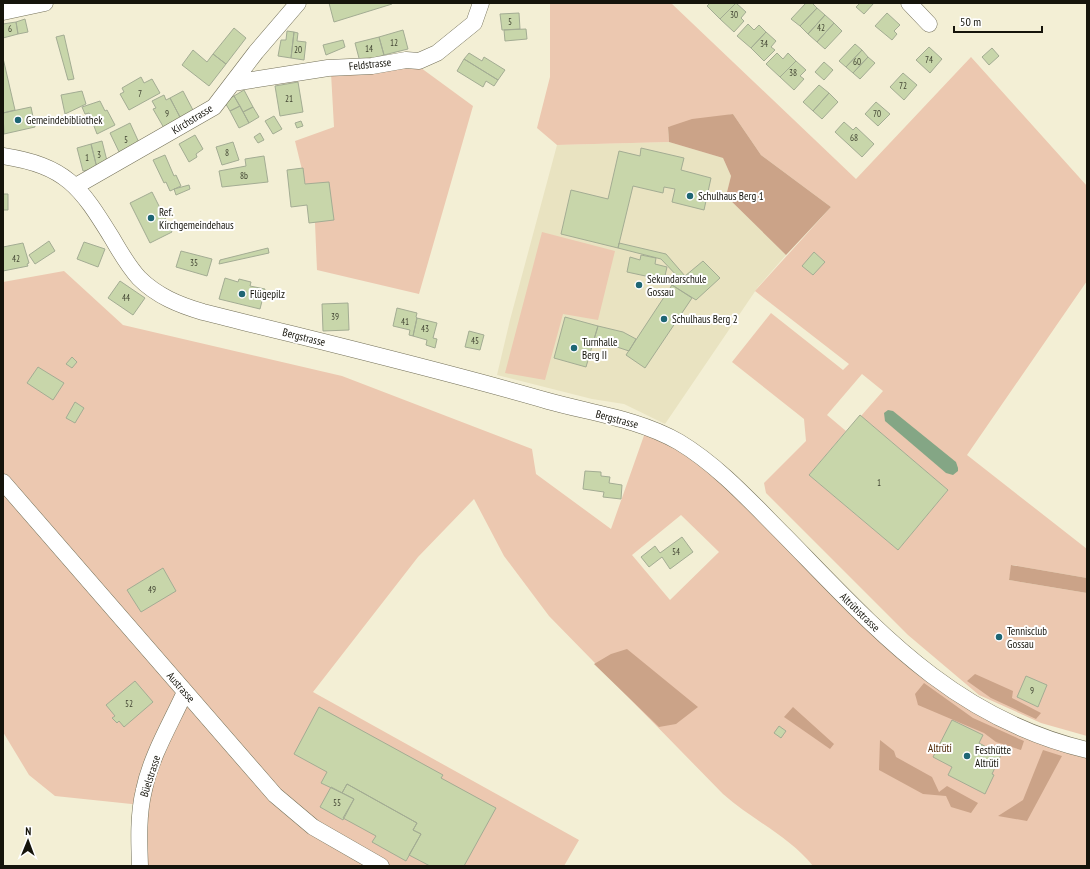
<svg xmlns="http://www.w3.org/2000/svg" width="1090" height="869" font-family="'PT Sans Narrow',sans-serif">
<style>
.built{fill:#e9e3c1}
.green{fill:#ecc8b0;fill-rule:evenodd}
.forest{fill:#cba388}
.water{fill:#84a685}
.building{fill:#c8d6aa;stroke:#a3ac93}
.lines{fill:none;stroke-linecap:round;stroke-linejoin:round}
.minor-casing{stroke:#747159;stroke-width:17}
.minor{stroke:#fff;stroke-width:16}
.poi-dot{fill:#1e6674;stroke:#fff;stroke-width:1.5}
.labels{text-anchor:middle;stroke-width:4;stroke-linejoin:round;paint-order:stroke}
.number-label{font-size:9px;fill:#424433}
.street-label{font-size:11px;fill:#15140b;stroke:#fff}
.poi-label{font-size:11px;fill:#15140b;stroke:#fff;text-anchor:start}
.park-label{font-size:11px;fill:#4c2504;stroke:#fff}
</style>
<rect width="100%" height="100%" fill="#f3efd5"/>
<path class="built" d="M669 142 723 158 731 176 726 196 786 255 758 287 665 424 624 404 592 399 497 375 510 320 557 145Z"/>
<path class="green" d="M550 3H671L856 179 971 57 1087 186V281L967 455 1087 549V578L1012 565 1009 580 1087 593V736L1041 723 979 695 908 635 766 493 764 483 806 441 804 419 732 362 771 313 843 370 849 364 755 291 831 207 761 155 733 114 668 127 669 142 557 145 537 128 550 77ZM862 374 883 391 861 416 948 490 898 550 809 475 846 431 827 415Z
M417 65 473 106 419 294 317 270 315 223 295 141 334 127 331 73Z
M542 232 615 251 598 320 563 314 545 380 505 373Z
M64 271 123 325 342 376 532 449 536 474 611 529 647 427 679 443 961 697 1087 750V866H813C790 837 751 819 723 794L549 616 504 556 474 499 418 557 313 692 579 840 564 866H140L141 805 55 796 29 775 3 732V282ZM681 515 719 552 670 600 632 555Z"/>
<path class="forest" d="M733 114 761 155 831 207 786 255 726 196 731 176 723 158 669 142 668 127 692 119Z
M1011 565 1087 578V593L1009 580Z
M627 649 698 707 676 724 659 727 594 664 611 654Z
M975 674 1013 691 1012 698 1041 713 1036 719 991 698 967 681Z
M924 683 973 718 1024 741 1021 750 996 742 984 733 918 705 915 694Z
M793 707 834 744 830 749 784 717Z
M880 740 894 751 896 757 932 777 939 792 947 786 978 803 971 813 951 807 946 796 923 794 879 770Z
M1043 750 1062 756 1027 821 998 816 1023 800Z"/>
<path class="water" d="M888 410 893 411 956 462 958 468V471L953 475 946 473 885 421 884 413Z"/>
<path class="building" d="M329 3H391L392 4 334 22Z
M710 3H736L720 19 707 6Z
M736 3 746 12 741 18 744 21 734 32 720 19Z
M806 3H812L817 8 800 26 791 19Z
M860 3H874L864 14 856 7Z
M817 8 825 15 808 34 800 26Z
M519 13 520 29 502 30 500 14Z
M887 13 900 25 894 31 897 34 892 40 875 26Z
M825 15 834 23 817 42 808 34Z
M25 19 28 32 18 34 16 22Z
M16 22 18 34 3 38V24Z
M834 23 842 31 825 49 817 42Z
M748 24 754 30 759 25 766 32 751 48 737 36Z
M234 28 246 38 226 64 213 54Z
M526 29 527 39 505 41 504 30Z
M403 30 408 49 384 55 379 37Z
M287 31 294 32 291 58 278 56 281 40H286Z
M294 32 298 33 297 41 306 42 304 60 291 58Z
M766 32 776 41 771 47 775 50 764 61 751 48Z
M64 35 74 79 68 80 56 37Z
M379 37 384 55 360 62 355 43Z
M343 40 345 47 326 55 323 45Z
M855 44 862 50 846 67 839 61Z
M929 47 942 59 930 73 916 60Z
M992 48 999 56 989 65 982 57Z
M193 50 207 62 213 54 226 64 209 86 182 65Z
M862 50 868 57 853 73 846 67Z
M469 53 482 61 484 57 505 70 498 80 464 59Z
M777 53 783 59 788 53 796 61 780 77 766 64Z
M868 57 875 63 860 79 853 73Z
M3 58 15 110 3 113Z
M464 59 498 80 494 86 486 81 483 87 457 71Z
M796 61 806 70 800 76 804 79 794 90 780 77Z
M824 62 833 70 824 80 815 72Z
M903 73 917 85 904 100 890 87Z
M141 77 144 83 152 79 160 93 129 110 120 94 124 92 122 88Z
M298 82 303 112 280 116 275 86Z
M819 85 829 93 813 111 803 102Z
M244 90 253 107 243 112 234 96Z
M82 91 86 104 65 114 61 95Z
M183 91 194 112 181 119 170 98Z
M829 93 838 102 822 119 813 111Z
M164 95 166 100 170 98 181 119 164 128 153 109 156 108 152 101Z
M234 96 240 106 230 111 224 101Z
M100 101 105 111 107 110 115 125 97 134 89 113 85 114 82 107Z
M876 102 890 114 878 126 865 114Z
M240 106 249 123 239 128 230 111Z
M31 107 35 127 4 134 3 113Z
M253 107 259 117 249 123 243 112Z
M274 116 282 129 273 134 265 121Z
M301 121 303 126 297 128 295 123Z
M844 122 853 130 856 127 874 144 862 157 835 132Z
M130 123 141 147 121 156 110 133Z
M260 133 264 140 258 143 254 137Z
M195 135 203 149 196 154 197 157 189 162 179 144Z
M102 141 108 165 97 168 91 144Z
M233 142 239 160 222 165 216 147Z
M91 144 97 168 83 171 77 148Z
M641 148 684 158 681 170 711 178 704 210 672 202 675 189 664 187 663 193 633 186 618 248 561 234 571 190 608 199 619 151 640 156Z
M165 155 174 176 176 175 181 186 170 191 166 182 164 183 153 160Z
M264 156 268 182 222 187 219 171 246 166 245 159Z
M303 168 305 184 329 182 334 220 309 223 307 205 291 207 287 170Z
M189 185 190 189 176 195 174 189Z
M152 192 172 232 150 243 130 203Z
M3 194H8V210H3Z
M49 241 55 251 35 264 29 255Z
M84 242 105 249 98 267 77 259Z
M23 243 29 263 27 264 28 266 3 271V247Z
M619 243 666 254 685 276 703 261 720 278 696 300 672 285 680 279 661 259 618 248Z
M268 248 269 253 219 264 220 260Z
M181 251 212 259 207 276 176 267Z
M814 252 825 262 813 275 802 266Z
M641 255 656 258 655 264 667 267 664 280 627 272 630 257 640 260Z
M225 278 238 282 239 279 251 282 250 286 265 289 260 309 219 299Z
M120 281 145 298 133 315 108 298Z
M672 285 692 298 645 368 626 355Z
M348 303 349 330 323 331 322 304Z
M397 308 417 313 416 317 417 318 413 336 409 335 410 330 393 326Z
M565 317 598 326 586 367 554 358Z
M417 318 437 323 433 338 437 339 435 348 426 345 427 340 413 336Z
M598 326 623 332 636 339 629 351 617 347 594 339Z
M469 331 484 335 480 350 465 347Z
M72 357 77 362 72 368 66 364Z
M38 367 64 383 53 400 27 383Z
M75 402 84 408 75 423 66 418Z
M860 415 948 490 898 550 809 475Z
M585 471 601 472V476L610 477 609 483 622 485 621 499 603 497 604 492 583 489Z
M682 537 693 552 670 569 662 557 649 567 641 557 655 546 660 553Z
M163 568 176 591 141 612 127 590Z
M1026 676 1047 685 1038 707 1017 697Z
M135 681 153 702 124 727 119 721 117 723 112 718 115 716 106 705Z
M319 707 443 775 441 778 496 808 464 866H430L409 855 421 834 413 830 417 823 347 784 342 793 321 783 327 772 294 754Z
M952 720 983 735 979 743 1001 755 992 774 994 775 985 794 948 775 952 767 933 757Z
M779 726 786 731 781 738 774 733Z
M347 784 417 823 413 830 421 834 406 861 372 842 376 836 343 818 354 799 342 793Z
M331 787 354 799 343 820 320 807Z"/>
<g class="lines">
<g class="minor-casing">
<path id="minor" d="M909 3 929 24
M3 12 45 3
M233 83 328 68 372 66 406 60 419 61 437 53 474 23 481 3
M3 156C66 166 80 186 112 238 120 252 128 266 139 278 157 296 179 305 203 312 318 341 434 368 548 401 591 413 639 419 679 442 719 466 752 503 785 536 877 630 953 718 1087 750
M76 186 214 107 256 52 298 3
M3 482 275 795 313 827 381 866
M140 866C139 841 138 814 144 790 151 756 171 723 185 692"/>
</g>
<use href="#minor" class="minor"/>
</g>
<g class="poi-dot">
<circle cx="18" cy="120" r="4"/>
<circle cx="690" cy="196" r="4"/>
<circle cx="151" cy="218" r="4"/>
<circle cx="639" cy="285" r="4"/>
<circle cx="242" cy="294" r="4"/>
<circle cx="664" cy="319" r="4"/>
<circle cx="574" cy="348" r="4"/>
<circle cx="999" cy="637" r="4"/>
<circle cx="967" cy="756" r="4"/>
</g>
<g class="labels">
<g class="number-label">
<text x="734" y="18">30</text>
<text x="510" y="25">5</text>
<text x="821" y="31">42</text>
<text x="10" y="32">6</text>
<text x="394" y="46">12</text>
<text x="764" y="47">34</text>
<text x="369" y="52">14</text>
<text x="298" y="53">20</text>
<text x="929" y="63">74</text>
<text x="857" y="65">60</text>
<text x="793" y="76">38</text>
<text x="903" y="89">72</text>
<text x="140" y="97">7</text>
<text x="289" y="102">21</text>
<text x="167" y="117">9</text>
<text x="877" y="117">70</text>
<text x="854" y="141">68</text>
<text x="126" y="143">5</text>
<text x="227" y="156">8</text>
<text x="99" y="158">3</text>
<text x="87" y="161">1</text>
<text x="244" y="179">8b</text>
<text x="16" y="262">42</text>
<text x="194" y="266">35</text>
<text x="126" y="301">44</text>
<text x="335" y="320">39</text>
<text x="405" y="325">41</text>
<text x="425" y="332">43</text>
<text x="475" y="344">45</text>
<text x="879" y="486">1</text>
<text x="676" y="555">54</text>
<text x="152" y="593">49</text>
<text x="1032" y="694">9</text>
<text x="129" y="707">52</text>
<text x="337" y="806">55</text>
</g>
<g class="street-label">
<text transform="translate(370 64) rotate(-6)" y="4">Feldstrasse</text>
<text transform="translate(192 119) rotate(-32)" y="4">Kirchstrasse</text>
<text transform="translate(304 337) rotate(14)" y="4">Bergstrasse</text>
<text transform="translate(617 419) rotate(15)" y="4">Bergstrasse</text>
<text transform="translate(860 612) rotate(44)" y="4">Altrütistrasse</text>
<text transform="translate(181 687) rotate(49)" y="4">Austrasse</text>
<text transform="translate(150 776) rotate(-72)" y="4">Büelstrasse</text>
</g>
<g class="poi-label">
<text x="26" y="124">Gemeindebibliothek</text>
<text x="698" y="200">Schulhaus Berg 1</text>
<text x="159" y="216">Ref.<tspan x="159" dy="13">Kirchgemeindehaus</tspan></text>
<text x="647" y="283">Sekundarschule<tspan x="647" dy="13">Gossau</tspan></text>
<text x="250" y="298">Flügepilz</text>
<text x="672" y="323">Schulhaus Berg 2</text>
<text x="582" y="346">Turnhalle<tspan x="582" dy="13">Berg II</tspan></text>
<text x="1007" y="635">Tennisclub<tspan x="1007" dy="13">Gossau</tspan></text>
<text x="975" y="754">Festhütte<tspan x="975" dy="13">Altrüti</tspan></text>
</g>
<g class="park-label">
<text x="940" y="752">Altrüti</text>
</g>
</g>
<rect width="1090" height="869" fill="none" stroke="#15140b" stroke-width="8"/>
<g transform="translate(28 841) rotate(1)" stroke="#ffffff" stroke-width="3" paint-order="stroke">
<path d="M0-3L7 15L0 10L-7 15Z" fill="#15140b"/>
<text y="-6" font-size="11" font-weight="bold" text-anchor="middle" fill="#15140b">N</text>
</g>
<path d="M954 26v6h88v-6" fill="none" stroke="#15140b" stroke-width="2"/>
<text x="960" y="26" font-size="12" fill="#15140b" stroke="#ffffff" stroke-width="3" paint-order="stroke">50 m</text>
</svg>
